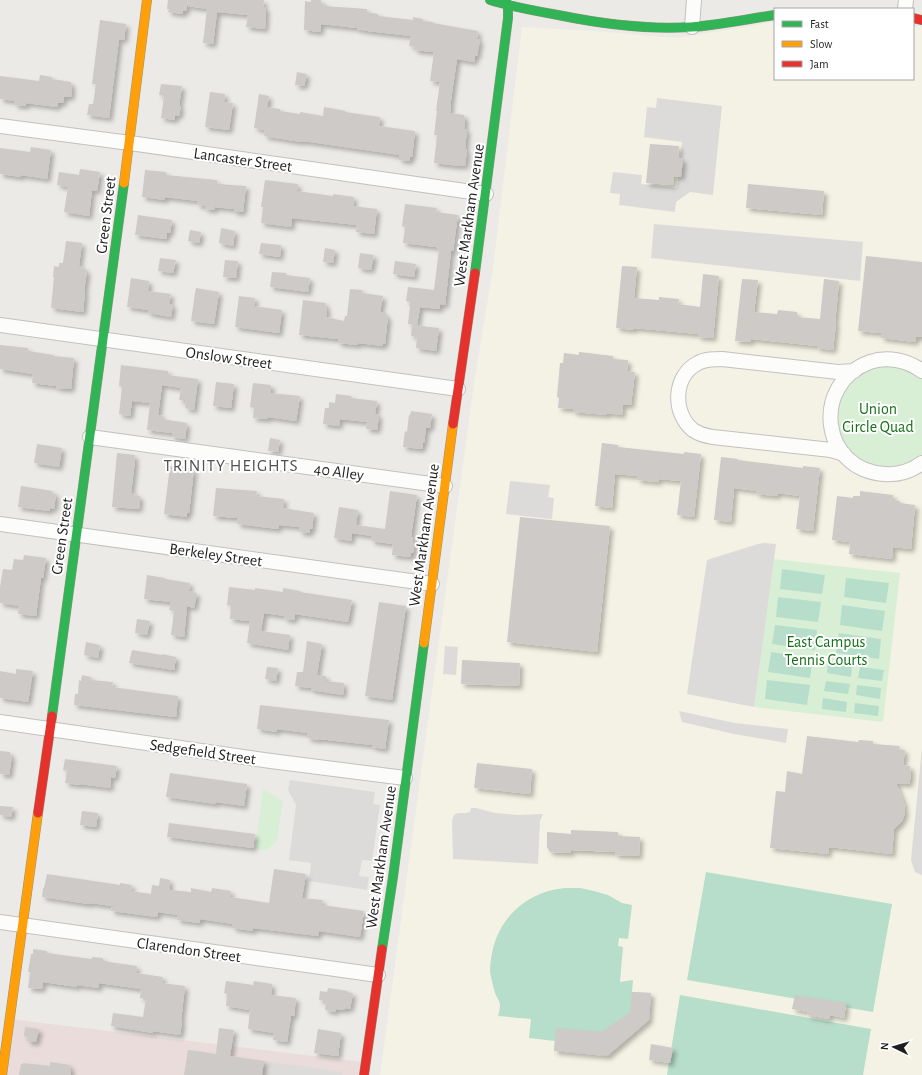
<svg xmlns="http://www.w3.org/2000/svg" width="922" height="1075" font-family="'Alegreya Sans',sans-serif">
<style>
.commercial{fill:#e9dcda}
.education{fill:#f4f2e4}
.park{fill:#d8efd6}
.pitch{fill:#b7deca}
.parking{fill:#dcdbda}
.building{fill:#cdcac8;filter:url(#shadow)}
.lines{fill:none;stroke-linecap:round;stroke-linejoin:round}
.street-casing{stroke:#c2c1bf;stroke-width:16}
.fast-casing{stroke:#939481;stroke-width:10}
.slow-casing{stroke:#939481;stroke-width:10}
.jam-casing{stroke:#939481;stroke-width:10}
.street{stroke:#fcfcfb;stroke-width:14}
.fast{stroke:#30b455;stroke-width:9}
.slow{stroke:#ff9f0a;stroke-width:9}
.jam{stroke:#e5322d;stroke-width:9}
.labels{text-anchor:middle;stroke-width:4;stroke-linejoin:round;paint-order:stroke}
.street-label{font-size:16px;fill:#1e1e1e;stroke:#fff}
.park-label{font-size:16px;fill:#18701a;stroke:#fff}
.neighbourhood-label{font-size:17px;letter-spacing:1px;fill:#515151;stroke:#fff}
</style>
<defs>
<filter id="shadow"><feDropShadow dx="3.5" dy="3.5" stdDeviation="2" flood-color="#0004"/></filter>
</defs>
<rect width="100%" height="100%" fill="#eceae7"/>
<path class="commercial" d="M9 1019 370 1063 369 1075H1Z"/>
<path class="education" d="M775 22V79H913V26L922 27V1075H380L474 383 493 268 522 27 595 31 676 38Z"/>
<path class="park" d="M897 365 920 377 922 379V455L916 460 903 467 873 468 846 451 834 423 844 385 872 366Z
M773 559 900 573 883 722 754 707Z
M263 789 283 801 277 841 267 850 255 849Z"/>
<path class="pitch" d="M782 569 825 575 822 594 780 589Z
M846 578 889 583 886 603 844 597Z
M778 597 821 602 818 622 776 617Z
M842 605 885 611 882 631 840 625Z
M775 625 817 630 815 650 772 644Z
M839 633 881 639 879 659 836 653Z
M771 652 813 658 810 678 768 672Z
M828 663 852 666 851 677 827 673Z
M860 667 884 670 882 681 858 678Z
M767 680 810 685 807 705 765 699Z
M826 681 850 684 848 694 824 691Z
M857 685 881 688 880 699 856 695Z
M823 698 847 702 846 712 822 709Z
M855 703 879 706 878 716 854 713Z
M706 872 892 904 873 1012 687 980Z
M565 888H580L594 891 608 895 622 903 632 905 628 939 619 938 618 946 623 947 620 982 633 980 632 992 651 993 649 1020 607 1056 554 1051 555 1041 529 1038 531 1019 498 1016C499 1013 500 1008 500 1004 499 1000 496 996 495 993 493 986 491 978 490 971 490 965 491 959 492 953 499 916 529 891 565 888Z
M680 995 871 1029 863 1075H667Z"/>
<path class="parking" d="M657 98 722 106 713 195 690 192 676 202 675 212 619 205 620 194 610 193 613 172 642 175 641 184 677 188 682 142 644 137 647 107 656 108Z
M654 224 863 242 860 281 651 258Z
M510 481 550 485 548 497 554 498 552 519 506 514Z
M764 543 776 544 754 707 687 694 707 560 758 544Z
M445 646 458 647 456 675 443 674Z
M679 711 735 723 788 729 786 743 734 734 682 722Z
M922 747V875L915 872 911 860Z
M290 780 375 792 373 804 380 805 372 861 362 860 359 876 369 877 367 890 309 881 311 863 289 860 296 805 288 790Z
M471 808H476L495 813 518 815 543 814 540 821 538 864 453 859 452 821 454 815 458 813H466L470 812Z
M264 1061 343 1072 342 1075H262Z"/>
<path class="building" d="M168 0H188L186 11H183V14L168 12 169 9H167Z
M188 0H264L263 7 266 8 265 29 246 27 248 15 217 12 213 44 203 43 207 9 188 6Z
M311 0H321V3L325 4 324 6 367 9V12L378 14V16L413 20V17L423 19V21L433 22V23L478 31 477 39 480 40 477 56H475L474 62 457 59 451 100 450 113 464 115V118H465L464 129H467L465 149 467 150 465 166 459 165V166L434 163 437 135H434L437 111H436L440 82 430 81 434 52 414 50 415 46H409L411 36 368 31 357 29V28L321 24 320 32 304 30 305 1 311 2Z
M100 20 126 24 124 40 119 39 109 118 87 115 89 104H93L96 84H92Z
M297 72 307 74 304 86 295 85Z
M40 75 52 77V79L71 82V86H72L71 97H64L63 103H58L57 107 26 103V106L14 105 15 101 0 99V76L39 81Z
M161 84 182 86 179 106H181L179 116 175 115V120L161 118 164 96 159 95Z
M210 92 225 94 224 102 233 103 229 130 205 127Z
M259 94 269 96 267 107 280 109V111L300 114V112L323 116 324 107 346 111 345 112 380 117 379 126 415 131 412 157H410V161L399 160V155H393V154L310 142 301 141V142L264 136 265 130 254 128Z
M650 144 679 146 678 158 683 159 681 177 674 176 673 185 646 183Z
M31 147 51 150 47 179 21 175V177L0 174V148L30 152Z
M80 169 100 172 97 191 92 190 89 216 64 212 68 187 57 185 59 172 79 175Z
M145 170 166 172V175L217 180V183L219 184 246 186 243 212H234V209L215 207 214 210 205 209V206L197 205 198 201 165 197V200L142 197Z
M265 180 298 184 297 191 333 196V194L354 197 353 206 377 209 374 234 356 232 357 225 292 218 291 227 261 223 263 207H261Z
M748 184 824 191 822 215 746 208Z
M405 204 437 208 436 212 458 215 453 251H451L445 305 440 304V309L420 307 417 325 408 324 410 306 409 305 410 302 406 301 408 287 434 290 439 249H436V247L403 243 405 227 402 226Z
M138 215 172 220 170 233H167L166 239 135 235Z
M221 228 235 231 233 246 219 243Z
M190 230 201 232 199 243 188 241Z
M66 241 82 243 79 266 84 267 83 270H87L84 293H85L83 312 51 308 54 277H53L54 266 59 267V263H63Z
M261 243 281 245 280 257 259 254Z
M325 248 335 250 333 263 323 262Z
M360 253 374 255 371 270 358 268Z
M866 256 922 262V337H916L915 342 881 338V333L858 331Z
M160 258 176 260 173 273 158 271Z
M225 260 238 261 236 278 223 277Z
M395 261 416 264 414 277 393 274Z
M622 266 637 267 634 298 659 300V297L679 299 678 304 700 307 703 274 719 276 713 338 698 337V334L634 328 633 330 616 328Z
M272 272 286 273V275L310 278 308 292 270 287Z
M131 278 149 281 148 291 171 294 169 304H173L171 317 148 313V310L127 307Z
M742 279 758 280 754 312 777 314 778 310 797 312V317L820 319 824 279 839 281 835 324H836L833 350 817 348V346L751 339V342L735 341Z
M196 288 219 292 214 324 191 321 195 293Z
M350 289 363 290 362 293 383 296 380 312H385V316H388L385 344 383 343V346L358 343V345L338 343V339L299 335 303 300 326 303 325 308H327L326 317 344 321 345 316H347Z
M239 296 255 298 254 306 282 310 279 333 235 327Z
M412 325 439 328 436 351 416 348 417 337 411 336Z
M0 345 28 348V351L54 355V356L74 358 71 389 56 388V386L32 383 33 374 0 369Z
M579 352 613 356V359L628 360 627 371 635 372 631 405H623L622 415 607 413V415L573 412V409L558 408 559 398 557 397 560 363H563L564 353 579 355Z
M121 365 168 371V375L198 379 194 410 185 408 186 401 179 400 181 388 162 385 158 415 163 416 162 419 187 423 185 439 172 437V433L147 430 150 403 132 401 130 416 119 414 122 387 119 386Z
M216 382 234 384 231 408 213 406Z
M253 383 271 385V393L300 396 296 421 268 417V419L253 418 254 408 250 407Z
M336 394 352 396 351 398 377 401 375 414 379 415 377 430 366 429 367 422 340 419 339 426 323 424 325 408H329V402L335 403Z
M411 411 432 414 430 428H426L424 443H423L422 449 403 447 405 431 407 432 409 415H410Z
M270 438 280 440 278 452 268 451Z
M602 443 618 445V447L684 454V452L701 454 694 517 677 515 681 481 659 479 658 482 637 480 638 476 615 474 612 508 595 506Z
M37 444 62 448 59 467 34 463Z
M117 453 135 455 134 461H135L131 493H136L135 496H140L139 509 112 507Z
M721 457 738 459V460L803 468V466L820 468 813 531 796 529 800 496 778 493 777 496 756 494 757 491 734 488 731 522 714 520Z
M170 466 194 469 189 513H187V517L164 514Z
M21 486 53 491 52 493 56 494 54 509 50 508V511L18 507Z
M216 488 257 491 256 496 284 499 283 508 314 513 312 529H310V533L299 532 300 527 279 525 278 529 237 524 238 518 213 516Z
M390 491 417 495 411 537 413 538V542H414L413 553H411V557L392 555 393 544 371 541 372 536 352 533 351 541 334 538 339 507 358 510 356 525 385 529Z
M860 491 893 495V500L900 501V503L915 505 911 549 893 547 892 559 849 554 850 542 832 540 837 496 853 498V496H860Z
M520 517 610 526 597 652 507 642Z
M24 555 46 558 43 578H41L36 616 18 614 19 606 0 603V587L3 569 12 570 14 559 23 560Z
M147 575 165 578V579L190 583 189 591 197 593 194 608 187 606 184 637 171 635 174 611 169 610 171 602 144 599Z
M229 587 255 590V588L283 592V588L300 591V592L352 600 348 622 295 614 294 620 284 619 285 616 264 613 261 631 290 635 288 650 247 643 250 621 230 619 231 606 227 605Z
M379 602 406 606 392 700 365 696Z
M137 619 150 621 147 635 135 633Z
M307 641 322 644 317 675 326 676V681L344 683 343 695 311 690V688L295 686 297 672H303Z
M86 642 100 645 98 658 84 655Z
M132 650 162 655V654L176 657 174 670 129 663Z
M462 660 520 663 519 686 461 684Z
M267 667 278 668 276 681 265 679Z
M16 669 33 671 28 702 0 698V671L16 674Z
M82 675 91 677V680L113 682 112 687 178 696 176 717 74 705 75 694H78L79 680 81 681Z
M260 705 389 720 385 749 372 747V745L319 739V740L307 738 308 733 277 729V732L257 729Z
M807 736 858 742 859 740 873 741V744L900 746 899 749 905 750 903 765 910 766 911 775 909 784 896 783 904 803 905 813 902 821 894 829 892 854 829 847 828 854 770 848 776 791 785 792 787 771 802 774Z
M0 751 10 752V756H12L9 775 0 774Z
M65 759 117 766 115 778 111 777 110 788 80 784V785L65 783 67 771 63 770Z
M477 763 532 769 530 794 474 788Z
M170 773 247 784 244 806 216 802V804L166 797Z
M0 806 13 807 11 817 0 815Z
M82 811 98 813 96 827 80 825Z
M169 823 255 834 253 848 167 837Z
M571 830 618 832V836L640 837 639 856 615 855V852L571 850V853L550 852 547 847V832L571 834Z
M274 869 306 874 302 898 323 900 322 905 364 911 360 937 319 931 318 936 253 928V931L232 928 233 924 200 919V923L177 920 178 915 158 912 157 917 111 911 112 906 91 903 88 904 42 897 43 888H44L47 874 120 885V883L132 885 131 891 151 894 152 885 159 886 160 878 170 880 169 888H170V890L191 892V888L211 892 212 888 231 891 230 897 269 903Z
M33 949 47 951V953L92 959V957L103 958V960L109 962 137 966 136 973 163 977 162 983 185 986 181 1021 182 1022 180 1035 153 1031V1033L111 1026 113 1013 143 1017 146 998H140L141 989 99 983V988L77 985V987L43 982 42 989 28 988 30 972H28L31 954H33Z
M226 981 253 985 254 981 272 984 271 995 296 998 294 1016H291L287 1042 273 1040 274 1033 248 1029 250 1010 226 1006 227 994 224 993Z
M328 988 348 991 347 992 353 993 350 1009 345 1008V1010L336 1009 335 1012 325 1010 326 1001 319 1000 320 991 327 992Z
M632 992 651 993 649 1020 607 1056 554 1051 556 1028 602 1032 630 1012Z
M795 995 846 1003 844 1018 830 1015 829 1019 807 1015 808 1012 792 1009Z
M25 1027 39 1029 36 1042 27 1041 28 1037 24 1036Z
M219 1028 234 1030 230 1056 264 1061 262 1075H184L188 1050 216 1054Z
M318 1029 341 1033 338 1056 314 1053Z
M651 1044 673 1048 670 1063 649 1060Z
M50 1062 70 1065 69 1069H71V1075H19L21 1064H23V1063L50 1066Z"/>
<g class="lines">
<g class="street-casing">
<path id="street" d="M905 9 906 0
M692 27 694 0
M0 126 130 143 486 194
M0 325 458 389
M922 371C907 360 887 356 870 362 810 384 821 471 885 474 898 475 911 471 922 463
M90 437 445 486
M844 454 831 450 713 437C706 436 699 434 693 430 672 413 673 376 698 363 705 359 714 359 722 359L838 372 854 371
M0 524 432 584
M0 722 271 761 405 778
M0 922 378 975"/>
</g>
<g class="fast-casing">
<path id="fast" d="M490 0C512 7 535 11 558 15 602 24 646 30 691 27 719 25 747 19 775 15
M475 273 508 18V6L506 0
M52 716 124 183
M382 949 393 877 424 643"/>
</g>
<g class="slow-casing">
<path id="slow" d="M124 183 147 0
M424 643 453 424
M2 1075 38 813"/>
</g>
<g class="jam-casing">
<path id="jam" d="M913 18 922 20
M453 424 475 273
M38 813 52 716
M364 1075 382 949"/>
</g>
<use href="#street" class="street"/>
<use href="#fast" class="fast"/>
<use href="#slow" class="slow"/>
<use href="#jam" class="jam"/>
</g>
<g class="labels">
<g class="street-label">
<text transform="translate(243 159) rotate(8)" y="6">Lancaster Street</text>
<text transform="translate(105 215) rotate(-83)" y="6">Green Street</text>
<text transform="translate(468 215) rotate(-82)" y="6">West Markham Avenue</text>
<text transform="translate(229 357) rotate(8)" y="6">Onslow Street</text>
<text transform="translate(339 471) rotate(8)" y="6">40 Alley</text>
<text transform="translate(423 535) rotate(-82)" y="6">West Markham Avenue</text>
<text transform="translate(61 536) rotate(-82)" y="6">Green Street</text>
<text transform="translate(216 554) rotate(8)" y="6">Berkeley Street</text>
<text transform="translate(203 751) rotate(8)" y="6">Sedgefield Street</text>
<text transform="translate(380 857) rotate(-82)" y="6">West Markham Avenue</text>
<text transform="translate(189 949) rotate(8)" y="6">Clarendon Street</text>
</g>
<g class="park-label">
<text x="878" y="414">Union<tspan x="878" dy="18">Circle Quad</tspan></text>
<text x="826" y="647">East Campus<tspan x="826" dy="18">Tennis Courts</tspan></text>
</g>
<g class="neighbourhood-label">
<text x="231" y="471">TRINITY HEIGHTS</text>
</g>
</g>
<rect x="774" y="8" width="140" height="72" fill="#ffffff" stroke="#a5a5a5"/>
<rect x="782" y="21" width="20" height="6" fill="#30b455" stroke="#a5a5a5"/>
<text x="810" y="28" font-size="12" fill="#1e1e1e">Fast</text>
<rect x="782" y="41" width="20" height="6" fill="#ff9f0a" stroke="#a5a5a5"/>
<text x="810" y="48" font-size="12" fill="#1e1e1e">Slow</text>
<rect x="782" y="61" width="20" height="6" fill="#e5322d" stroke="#a5a5a5"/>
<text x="810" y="68" font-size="12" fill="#1e1e1e">Jam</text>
<g transform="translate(894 1047) rotate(275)" stroke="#ffffff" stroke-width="3" paint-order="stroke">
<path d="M0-3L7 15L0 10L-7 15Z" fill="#1e1e1e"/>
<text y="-6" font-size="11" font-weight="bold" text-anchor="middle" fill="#1e1e1e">N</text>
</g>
</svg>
